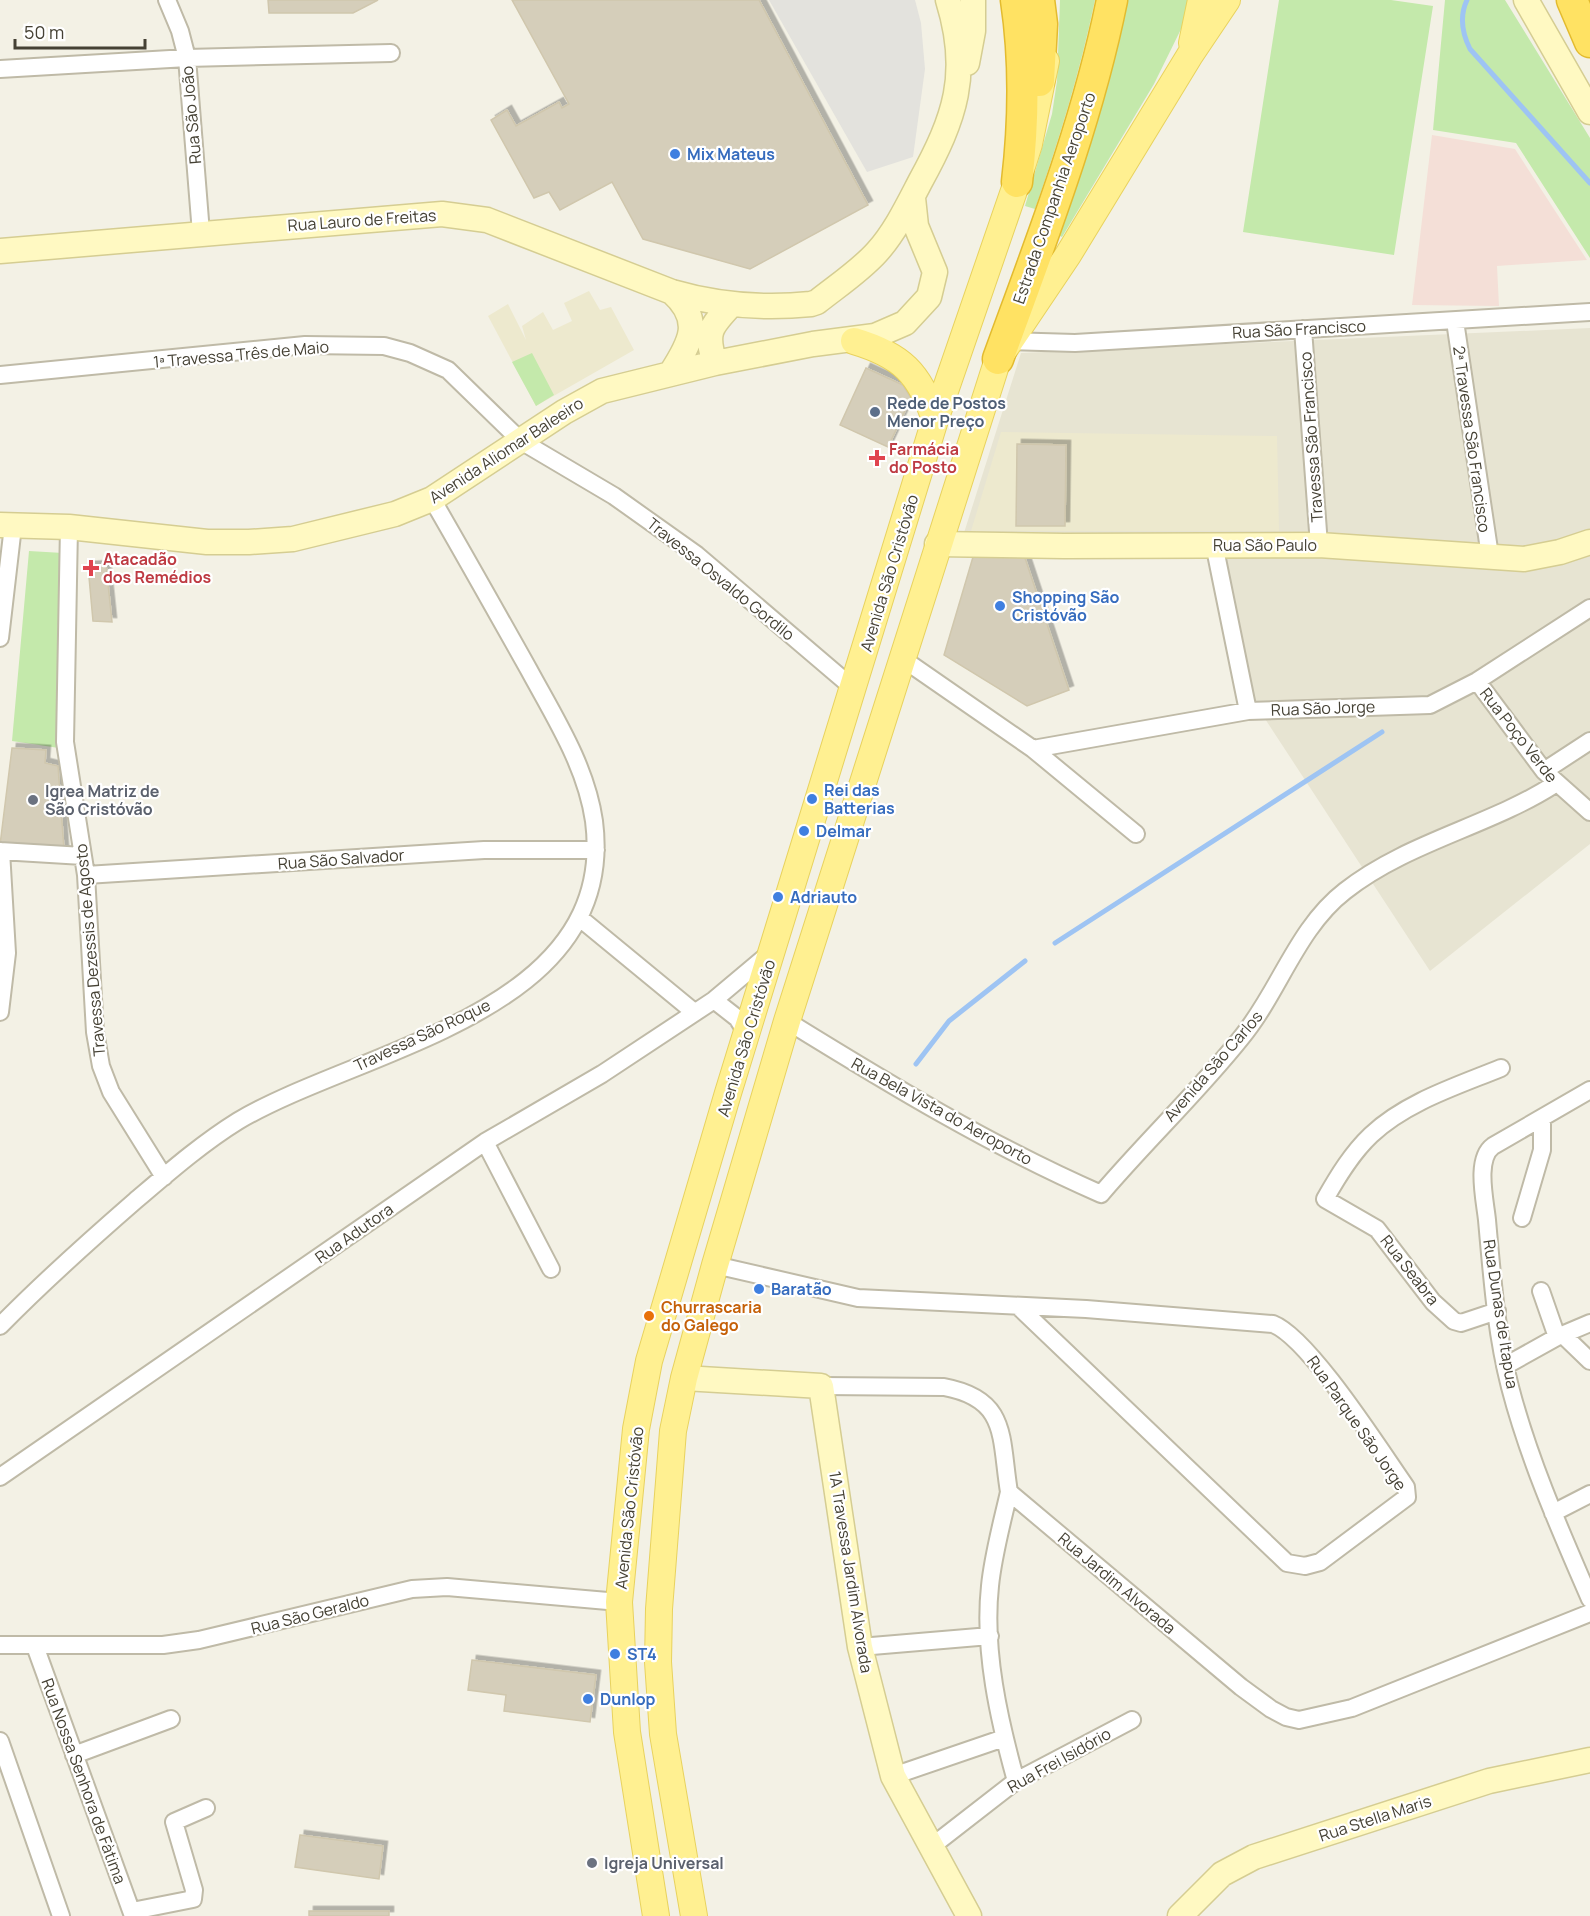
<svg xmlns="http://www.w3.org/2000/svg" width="1590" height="1916" font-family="Manrope,sans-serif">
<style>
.residential{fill:#e7e4d2}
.education{fill:#ede9ce}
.medical{fill:#f4dfd7}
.green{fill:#c4e9ab}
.parking{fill:#e3e2dd}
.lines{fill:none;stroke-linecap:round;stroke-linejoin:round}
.stream{stroke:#9ec4f3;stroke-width:5}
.building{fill:#d5ceba;stroke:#d0c7ad;stroke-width:1.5;filter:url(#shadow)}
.street-casing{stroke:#bfbaa7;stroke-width:20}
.secondary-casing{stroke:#d5cd92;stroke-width:27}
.primary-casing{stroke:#e8d25e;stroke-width:28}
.highway-casing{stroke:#e3bb2f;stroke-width:33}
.street{stroke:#fff;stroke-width:16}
.secondary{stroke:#fff9c2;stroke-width:24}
.primary{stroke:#fff091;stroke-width:26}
.highway{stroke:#ffe263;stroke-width:30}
.shop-dot{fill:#3f7fe0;stroke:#fff;stroke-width:2}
.service-dot{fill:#5c6f8a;stroke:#fff;stroke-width:2}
.health-dot{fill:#e0444e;stroke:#fff;stroke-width:2}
.worship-dot{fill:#6b7280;stroke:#fff;stroke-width:2}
.food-dot{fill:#e8710a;stroke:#fff;stroke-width:2}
.labels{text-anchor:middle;stroke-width:4.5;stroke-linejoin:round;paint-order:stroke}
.street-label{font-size:16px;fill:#454134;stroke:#fff}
.shop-label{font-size:16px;font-weight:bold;fill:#366cbe;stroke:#fff;text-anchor:start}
.service-label{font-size:16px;font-weight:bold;fill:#4e5e75;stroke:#fff;text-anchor:start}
.health-label{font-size:16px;font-weight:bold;fill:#be3a42;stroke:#fff;text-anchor:start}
.worship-label{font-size:16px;font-weight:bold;fill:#5b616d;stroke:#fff;text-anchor:start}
.food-label{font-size:16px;font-weight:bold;fill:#c56008;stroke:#fff;text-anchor:start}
</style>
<defs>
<filter id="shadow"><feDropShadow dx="4.5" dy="-4.5" stdDeviation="0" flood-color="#0004"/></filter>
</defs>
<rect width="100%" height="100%" fill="#f3f1e5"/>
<path class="residential" d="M1590 328V844L1430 971 1254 702 1221 534 963 536 1021 353Z"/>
<path class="education" d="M589 291 600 310 611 307 634 350 536 406 488 316 508 304 526 340 522 326 543 312 553 330 572 321 564 303Z
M1001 432 1277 436 1279 531H971Z"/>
<path class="medical" d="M1432 135 1515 149 1587 260 1497 266 1499 306 1412 305Z"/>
<path class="green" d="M1060 0H1095C1080 72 1059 140 1035 209L1025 206 1052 114 1057 81Z
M1127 0H1190L1185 21 1154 84 1062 237 1058 235C1088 159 1110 80 1127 0Z
M1279 0H1391L1433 6 1394 255 1243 232Z
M1445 0H1505L1590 138V258L1516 143 1433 130Z
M532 353 554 395 536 406 512 362Z
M29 551 63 553 59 748 12 741Z"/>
<path class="parking" d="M769 0H915L921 23 925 69 913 157 867 172Z"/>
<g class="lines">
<path class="stream" d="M1467 0C1459 17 1462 33 1470 49L1590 183
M1055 943 1382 732
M916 1064 949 1021 1025 961"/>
</g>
<path class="building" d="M268 0H378L353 13H269Z
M512 0H759L868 205 750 269 643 239 612 182 560 210 549 192 534 198 491 120 507 110 516 126 559 102 562 108 569 104Z
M866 368 903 385 911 398 888 447 840 425Z
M1017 444 1066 445 1065 526H1016Z
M1024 555 1069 690 1027 706 944 655 973 557Z
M106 565 112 622 93 621 88 566Z
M12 748 46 750 45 763 58 766 64 850 0 845Z
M472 1660 596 1675 590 1722 504 1711 506 1695 468 1690Z
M300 1835 383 1846 379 1879 295 1867Z
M309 1911H389V1916H309Z"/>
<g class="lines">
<g class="street-casing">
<path id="street" d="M167 0 180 31 187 58 201 233
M0 69 187 58 391 53
M1455 321 1490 556
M1303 329 1319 545
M1008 341 1075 343 1590 312
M0 375 305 345 384 346 410 353 448 370 521 441 614 496 697 555 853 688
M69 527 65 742 86 875 95 1032 101 1066 111 1092 164 1177
M1214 544 1248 711
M0 638 13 526
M903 659 1033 749 1136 834
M1477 681 1544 771 1590 812
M1033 749 1248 711 1430 705 1477 681 1590 608
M1544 771 1590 741
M0 851 83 856
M86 875 484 850H596
M581 919 694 1012
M714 1000 737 1018 748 1035
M0 1012 7 953 1 851
M787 1021C889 1084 991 1146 1101 1194 1146 1141 1198 1092 1241 1038 1279 992 1297 928 1345 891 1407 842 1490 826 1555 784
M1590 1090 1493 1146C1475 1159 1485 1200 1487 1220 1492 1275 1496 1333 1510 1387 1529 1460 1560 1530 1590 1599
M485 1142 551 1269
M1522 1218 1542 1150V1120
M715 1265 858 1298 1086 1309 1273 1324C1309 1338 1380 1450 1406 1487L1407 1497 1320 1562 1305 1566 1287 1563 1019 1307
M1541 1291 1557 1337
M1497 1311 1461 1323 1454 1321 1433 1302 1377 1229 1325 1199C1338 1176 1352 1153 1371 1135 1406 1102 1457 1086 1501 1068
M0 1326C43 1282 89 1241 135 1201 168 1173 201 1144 238 1121 361 1048 619 1013 594 821 586 766 555 718 529 670 497 613 465 556 432 499
M1563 1335 1590 1361
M1505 1366 1557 1337 1590 1323
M821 1386 944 1387C1009 1399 1000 1438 1009 1492L1241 1687 1271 1709 1286 1717 1299 1720 1352 1708 1590 1613
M0 1477 485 1142 602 1074 714 1000 770 953
M1009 1492C1002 1523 993 1555 990 1586 983 1650 999 1720 1016 1781
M1553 1513 1590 1494
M0 1645H163L199 1640 412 1589 447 1587 619 1602
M35 1646 133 1916
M860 1647 990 1636
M0 1741 61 1916
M74 1755 171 1719
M893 1776 1004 1738
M931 1847 1016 1781 1132 1720
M132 1911 193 1899 194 1890 174 1822 206 1808"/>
</g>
<g class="secondary-casing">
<path id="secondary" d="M1526 0 1590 112
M967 63 973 31V0
M0 251 442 214 487 220 672 292C717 305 763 309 811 304L817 302C837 286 860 271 877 252 895 232 907 207 920 182 955 118 971 74 948 0
M715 363C705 333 710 327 731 305
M671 373C691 342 703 320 672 292
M0 525 69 527 207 542H249L293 539 395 514 432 499 564 412 602 391 715 363 813 344 875 336 905 323 929 297 935 272 916 226 913 198
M937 544 1064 546 1319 545 1524 559 1560 552 1590 542
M684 1378 821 1386 860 1647 893 1776 969 1916
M1180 1916 1222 1874 1254 1857 1489 1781 1590 1760"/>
</g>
<g class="primary-casing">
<path id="primary" d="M1192 43 1201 0
M854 341C901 355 920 373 935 420
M656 1916 627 1732 619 1602 636 1429 649 1361 728 1093 935 420 1017 182 1029 144 1046 61
M694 1916 663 1734 658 1662 659 1609 673 1431 684 1378 715 1265 787 1021 998 359 1068 255 1190 55 1227 0"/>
</g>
<g class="highway-casing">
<path id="highway" d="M1016 0C1025 60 1024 122 1017 182
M1572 0 1590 42
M1039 81 1042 24 1039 0
M998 359C1041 241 1087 124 1112 0"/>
</g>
<use href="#street" class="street"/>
<use href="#secondary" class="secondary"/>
<use href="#primary" class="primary"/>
<use href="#highway" class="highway"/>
</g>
<g class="shop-dot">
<circle cx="675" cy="154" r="6"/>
<circle cx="1000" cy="606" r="6"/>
<circle cx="812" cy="799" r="6"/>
<circle cx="804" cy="831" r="6"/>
<circle cx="778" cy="897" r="6"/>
<circle cx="759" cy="1289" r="6"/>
<circle cx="615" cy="1654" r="6"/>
<circle cx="588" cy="1699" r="6"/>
</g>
<circle class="service-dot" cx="875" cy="412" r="6"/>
<g class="health-dot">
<path d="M874 449h6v6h6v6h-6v6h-6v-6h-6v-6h6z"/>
<path d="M88 559h6v6h6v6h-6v6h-6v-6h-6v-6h6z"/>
</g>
<g class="worship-dot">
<circle cx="33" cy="800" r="6"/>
<circle cx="592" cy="1863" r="6"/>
</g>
<circle class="food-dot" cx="649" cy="1316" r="6"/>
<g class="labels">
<g class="street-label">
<text transform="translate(191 115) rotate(-95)" y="6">Rua São João</text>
<text transform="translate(1054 198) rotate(-71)" y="6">Estrada Companhia Aeroporto</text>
<text transform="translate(362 220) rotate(-4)" y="6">Rua Lauro de Freitas</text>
<text transform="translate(1299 329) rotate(-3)" y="6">Rua São Francisco</text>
<text transform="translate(241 354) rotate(-5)" y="6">1ª Travessa Três de Maio</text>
<text transform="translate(1311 437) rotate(-94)" y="6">Travessa São Francisco</text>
<text transform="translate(1472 439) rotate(82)" y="6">2ª Travessa São Francisco</text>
<text transform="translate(506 450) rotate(-33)" y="6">Avenida Aliomar Baleeiro</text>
<text x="1265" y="551">Rua São Paulo</text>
<text transform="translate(889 573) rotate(-73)" y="6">Avenida São Cristóvão</text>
<text transform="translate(721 579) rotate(39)" y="6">Travessa Osvaldo Gordilo</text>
<text transform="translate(1323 708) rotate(-2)" y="6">Rua São Jorge</text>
<text transform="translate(1519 735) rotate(52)" y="6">Rua Poço Verde</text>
<text transform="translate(341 859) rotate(-4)" y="6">Rua São Salvador</text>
<text transform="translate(90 950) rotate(-95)" y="6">Travessa Dezessis de Agosto</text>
<text transform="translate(422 1035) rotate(-25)" y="6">Travessa São Roque</text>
<text transform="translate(746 1038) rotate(-73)" y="6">Avenida São Cristóvão</text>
<text transform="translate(1213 1066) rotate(-49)" y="6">Avenida São Carlos</text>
<text transform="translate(942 1111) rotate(29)" y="6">Rua Bela Vista do Aeroporto</text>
<text transform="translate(354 1233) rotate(-35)" y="6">Rua Adutora</text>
<text transform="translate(1410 1270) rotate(52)" y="6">Rua Seabra</text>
<text transform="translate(1501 1314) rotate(81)" y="6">Rua Dunas de Itapua</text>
<text transform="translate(1357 1423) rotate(55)" y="6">Rua Parque São Jorge</text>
<text transform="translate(629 1508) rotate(-84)" y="6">Avenida São Cristóvão</text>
<text transform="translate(851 1572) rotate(81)" y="6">1A Travessa Jardim Alvorada</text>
<text transform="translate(1117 1583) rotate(40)" y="6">Rua Jardim Alvorada</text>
<text transform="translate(310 1614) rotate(-14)" y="6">Rua São Geraldo</text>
<text transform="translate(1059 1760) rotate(-29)" y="6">Rua Frei Isidório</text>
<text transform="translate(84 1781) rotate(70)" y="6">Rua Nossa Senhora de Fàtima</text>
<text transform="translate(1375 1818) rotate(-18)" y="6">Rua Stella Maris</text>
</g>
<g class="shop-label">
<text x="687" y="160">Mix Mateus</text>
<text x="1012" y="603">Shopping São<tspan x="1012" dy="18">Cristóvão</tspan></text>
<text x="824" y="796">Rei das<tspan x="824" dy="18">Batterias</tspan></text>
<text x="816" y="837">Delmar</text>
<text x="790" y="903">Adriauto</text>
<text x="771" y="1295">Baratão</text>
<text x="627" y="1660">ST4</text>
<text x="600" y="1705">Dunlop</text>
</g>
<g class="service-label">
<text x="887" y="409">Rede de Postos<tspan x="887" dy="18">Menor Preço</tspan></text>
</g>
<g class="health-label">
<text x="889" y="455">Farmácia<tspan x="889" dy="18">do Posto</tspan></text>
<text x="103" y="565">Atacadão<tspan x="103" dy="18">dos Remédios</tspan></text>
</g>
<g class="worship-label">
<text x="45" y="797">Igrea Matriz de<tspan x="45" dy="18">São Cristóvão</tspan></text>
<text x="604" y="1869">Igreja Universal</text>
</g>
<g class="food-label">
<text x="661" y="1313">Churrascaria<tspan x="661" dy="18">do Galego</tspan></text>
</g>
</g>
<path d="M15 39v9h130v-9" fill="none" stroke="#454134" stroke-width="3"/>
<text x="24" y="39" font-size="18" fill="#454134" stroke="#ffffff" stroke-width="4.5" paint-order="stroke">50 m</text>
</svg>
